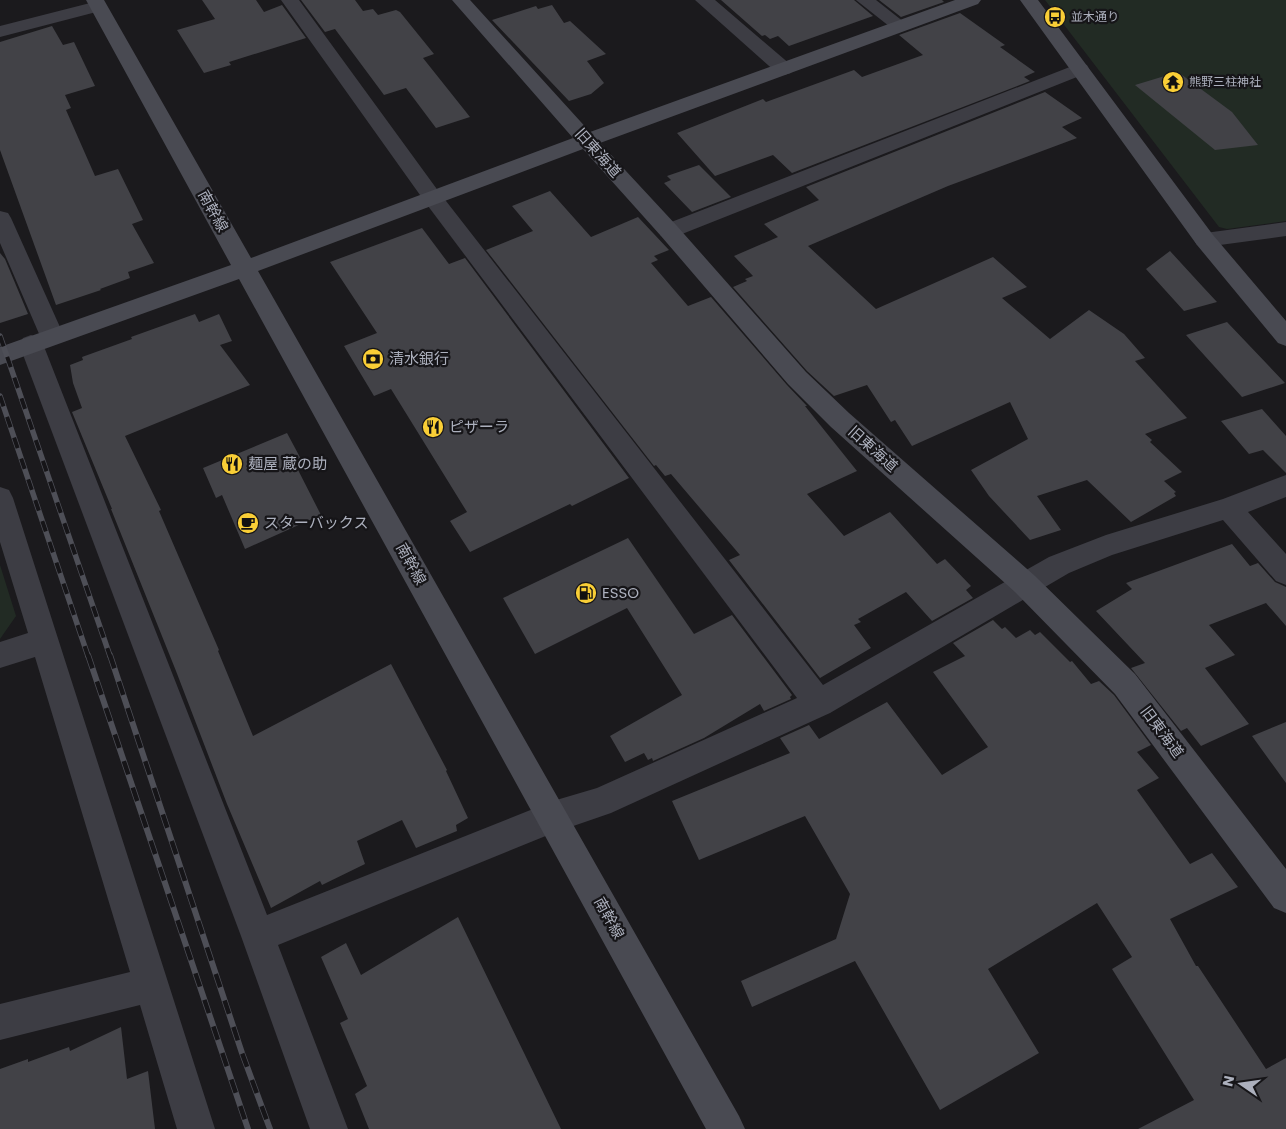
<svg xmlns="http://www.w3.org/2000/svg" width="1286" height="1129" font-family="Poppins,'Noto Sans JP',sans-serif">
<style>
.green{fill:#222b24}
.building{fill:#424247}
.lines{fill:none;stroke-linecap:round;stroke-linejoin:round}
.street{fill:#3d3d44;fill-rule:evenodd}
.secondary{fill:#494a52;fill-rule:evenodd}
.rail-far1-casing{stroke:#4e4f57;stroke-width:5.5}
.rail-casing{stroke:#4e4f57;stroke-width:6}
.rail-far1{stroke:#161518;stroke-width:4;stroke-dasharray:11;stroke-linecap:butt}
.rail{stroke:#161518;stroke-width:4.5;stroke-dasharray:14;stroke-linecap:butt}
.labels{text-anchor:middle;stroke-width:4.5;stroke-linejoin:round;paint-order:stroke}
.far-poi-label{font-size:12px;fill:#acb0bd;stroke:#161518;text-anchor:start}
.street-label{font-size:15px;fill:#acb0bd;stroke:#161518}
.poi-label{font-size:15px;fill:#acb0bd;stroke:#161518;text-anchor:start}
</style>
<rect width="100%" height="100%" fill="#1b1a1d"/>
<path class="green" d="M1045 0H1286V221L1227 229 1219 227Z
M0 565 16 616 0 639Z"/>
<path class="building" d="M202 0H256L264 12 282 5 306 38 229 62 231 65 204 73 177 30 215 19Z
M301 0H355L363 11 373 9 378 15 396 10 400 12 434 54 423 58 470 117 436 128 406 88 384 95 335 29 325 32Z
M721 0H854L873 16 789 46 778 36 770 39 765 35 762 36Z
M879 0H942L944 2 901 17Z
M552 5 564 23 570 21 606 54 587 61 604 83 591 94 569 101 492 20 536 6 538 9Z
M960 13 1005 45 1000 47 1035 72 1024 77 1030 81 792 173 773 155 715 176 677 133 763 99 766 102 854 70 862 77 923 55 899 35Z
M52 26 63 45 74 42 95 86 65 95 71 108 66 110 95 176 118 169 143 220 132 224 154 263 128 272 130 278 100 289 101 290 56 305 0 150V42Z
M1178 72 1232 112 1258 145 1215 150 1135 85Z
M1045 92 1082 118 1062 127 1077 138 948 186 808 246 876 309 993 257 1027 287 1002 298 1050 339 1089 310 1124 334 1145 358 1135 361 1187 418 1145 434 1152 440 1150 442 1182 472 1164 481 1176 492 1174 493 1176 496 1131 522 1087 480 1037 496 1061 530 1030 540 989 496 971 470 1028 439 1010 402 912 446 895 420 891 422 867 385 834 396 807 371 733 287 747 281 745 279 753 276 734 256 778 237 764 224 819 200 806 187Z
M699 165 731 197 692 212 664 183 671 180 667 176Z
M550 191 591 237 638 217 669 250 654 256 658 260 651 263 688 306 711 297 787 385 807 406H805L857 471 807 494 844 536 890 512 937 564 945 559 971 586 966 590 973 598 932 621 906 592 858 619 861 622 854 625 871 648 820 678 729 560 740 555 671 474 665 476 656 465 654 466 486 250 533 231 512 206Z
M422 228 449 264 465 258 629 478 572 506 570 504 470 552 450 521 467 512 391 389 374 396 344 346 377 333 330 262Z
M1170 251 1203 287 1217 302 1184 311 1146 269Z
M0 253 5 259 28 314 0 323Z
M195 314 199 322 219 314 232 341 220 345 250 385 125 436 161 510 159 511 219 650 218 651 253 736 391 664 447 770 446 771 468 818 456 825 457 831 416 848 402 820 357 841 365 864 322 885 320 881 271 908 227 804 176 671 111 509H112L72 412 82 408 73 383 70 365 83 360 82 357 132 339 131 337Z
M1227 322 1285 383 1242 397 1186 335Z
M1262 409 1286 436V473L1263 450 1249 454 1221 421Z
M287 433 302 461 295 464 321 515 245 549 222 495 216 498 203 468Z
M628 538 694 634 732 615 792 695 790 697 791 699 764 711 760 704 704 738 653 761 652 758 648 760 644 753 625 762 610 736 682 695 627 608 535 654 503 598Z
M1232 544 1250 566 1258 563 1275 582 1286 587V626L1266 603 1209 625 1235 655 1205 668 1249 724 1201 746 1187 728 1181 731 1131 668 1145 663 1096 611 1132 589 1126 583Z
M993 620 1002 629 1005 627 1016 638 1030 630 1035 635 1040 632 1070 662 1072 661 1091 684 1099 681 1114 695 1151 745 1137 752 1159 778 1137 790 1190 864 1212 853 1238 887 1170 919 1196 966H1198L1266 1069 1286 1058V1129H1138L1194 1100 1112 969 1132 957 1097 903 988 969 1039 1053 940 1110 855 961 752 1007 741 981 836 939 850 894 805 816 699 860 672 801 790 753 780 738 809 725 819 739 887 702 942 775 988 747 933 672 965 656 953 643Z
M1286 722V783L1252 736Z
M458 917 561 1129H369L355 1094 367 1086 340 1023 348 1019 321 957 346 943 361 975Z
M121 1027 127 1079 148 1071 155 1129H0V1069L28 1059V1062L69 1047 70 1051Z"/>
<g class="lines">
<path class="street" d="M281 0H299L439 192 823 685 1049 557 1106 535 1223 499 1286 475V497L1248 512 1286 554V585L1276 581 1223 520 1112 555 1069 573 830 713 611 813 553 833 278 945 348 1129H310L241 936 19 344 23 338 31 335 39 338 43 344 267 915 553 801 597 788 797 698 425 202Z
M695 0H715L791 65 793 69 791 73 784 75 777 73Z
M856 0H876L909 26 906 30 900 31 894 30Z
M98 1 104 2 107 6 104 10 0 37V26Z
M1080 63 1087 65 1089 69 1087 73 677 236 669 238 661 236 658 231 661 226Z
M0 211 8 213 11 218 64 336 60 342 52 345 44 342 40 336 0 243Z
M1286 222V236L1205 247 1197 245 1194 240 1197 235 1205 233Z
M0 487 9 490 13 498 215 1129H177L140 1005 0 1040V1004L130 972 35 657 0 668V642L28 633 0 542Z"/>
<path class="secondary" d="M86 0H104L251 258 573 138 452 0H470L590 132 955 0H981L978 4 600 143 677 226 806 372 849 413 1035 576 1135 674 1286 869V913L1274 908 1115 694 1015 592 831 427 788 384 661 236 583 149 258 271 739 1116 745 1129H706L239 279 0 365V347L231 265Z
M1020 0H1038L1213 235 1286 321V346L1278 343 1197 245Z"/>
<g class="rail-far1-casing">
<path id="rail-far1" d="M0 336 110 656
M0 396 88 656"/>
</g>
<g class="rail-casing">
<path id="rail" d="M88 655 248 1129
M110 655 242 1053 270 1129"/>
</g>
<use href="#rail-far1" class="rail-far1"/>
<use href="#rail" class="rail"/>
</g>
<defs>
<g id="bus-disc" transform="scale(1.125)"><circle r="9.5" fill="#f9ce36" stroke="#161518"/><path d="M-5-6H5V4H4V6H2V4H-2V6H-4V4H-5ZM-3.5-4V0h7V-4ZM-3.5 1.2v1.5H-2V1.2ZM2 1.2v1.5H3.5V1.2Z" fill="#111"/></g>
<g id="temple-disc" transform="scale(1.125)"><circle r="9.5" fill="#f9ce36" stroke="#161518"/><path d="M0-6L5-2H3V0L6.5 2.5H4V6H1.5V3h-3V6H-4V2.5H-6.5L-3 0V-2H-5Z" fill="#111"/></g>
<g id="bank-disc" transform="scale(1.125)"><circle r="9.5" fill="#f9ce36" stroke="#161518"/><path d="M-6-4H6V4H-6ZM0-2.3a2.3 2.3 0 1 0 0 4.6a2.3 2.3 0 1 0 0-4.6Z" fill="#111"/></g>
<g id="restaurant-disc" transform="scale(1.125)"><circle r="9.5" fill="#f9ce36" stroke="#161518"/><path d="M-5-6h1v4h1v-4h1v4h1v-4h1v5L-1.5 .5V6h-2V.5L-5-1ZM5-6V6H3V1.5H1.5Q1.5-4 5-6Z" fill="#111"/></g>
<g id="cafe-disc" transform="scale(1.125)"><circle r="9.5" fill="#f9ce36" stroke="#161518"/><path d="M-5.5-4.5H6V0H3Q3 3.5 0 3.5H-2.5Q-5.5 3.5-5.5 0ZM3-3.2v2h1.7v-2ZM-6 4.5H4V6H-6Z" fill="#111"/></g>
<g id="fuel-disc" transform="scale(1.125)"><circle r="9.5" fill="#f9ce36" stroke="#161518"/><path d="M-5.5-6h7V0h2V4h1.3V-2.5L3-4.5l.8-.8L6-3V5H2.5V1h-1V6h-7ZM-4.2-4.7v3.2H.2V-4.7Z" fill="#111"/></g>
</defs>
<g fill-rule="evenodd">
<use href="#bus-disc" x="1055" y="17"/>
<use href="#temple-disc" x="1173" y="82"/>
<use href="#bank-disc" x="373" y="359"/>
<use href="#restaurant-disc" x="433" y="427"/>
<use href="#restaurant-disc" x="232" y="464"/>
<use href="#cafe-disc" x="248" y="523"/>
<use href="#fuel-disc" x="586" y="593"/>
</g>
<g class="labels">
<g class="far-poi-label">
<text x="1071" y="21">並木通り</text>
<text x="1189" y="86">熊野三柱神社</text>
</g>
<g class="street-label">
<text transform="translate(598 153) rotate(48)" y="5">旧東海道</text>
<text transform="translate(213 211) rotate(61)" y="5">南幹線</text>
<text transform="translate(873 449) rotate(42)" y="5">旧東海道</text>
<text transform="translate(411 564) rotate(61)" y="5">南幹線</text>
<text transform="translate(1162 732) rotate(53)" y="5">旧東海道</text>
<text transform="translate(609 918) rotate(61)" y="5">南幹線</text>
</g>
<g class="poi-label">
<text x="389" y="364">清水銀行</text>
<text x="449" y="432">ピザーラ</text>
<text x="248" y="469">麺屋 蔵の助</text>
<text x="264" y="528">スターバックス</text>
<text x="602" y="598">ESSO</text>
</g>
</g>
<g transform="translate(1241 1084) rotate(283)" stroke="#161518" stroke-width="4" paint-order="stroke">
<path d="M0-4L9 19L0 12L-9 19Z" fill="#acb0bd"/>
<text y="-8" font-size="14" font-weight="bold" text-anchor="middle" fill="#acb0bd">N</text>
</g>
</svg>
